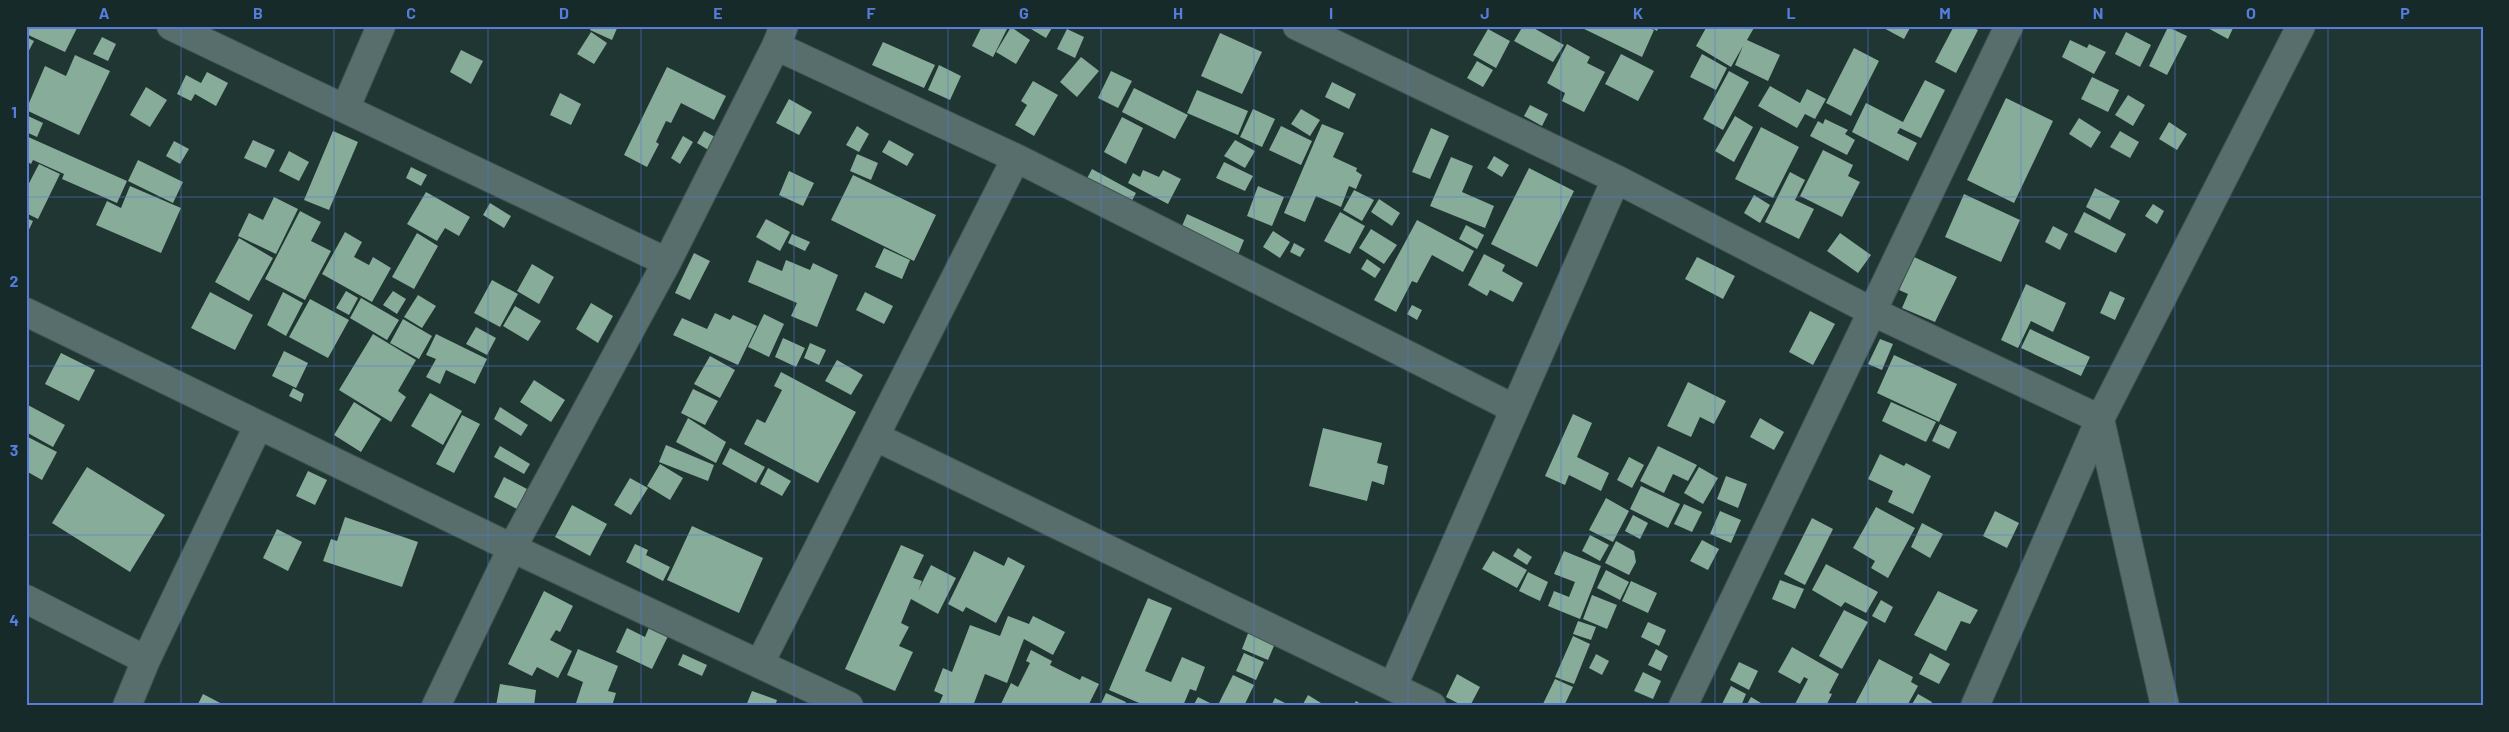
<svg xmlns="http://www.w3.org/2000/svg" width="2509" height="732" font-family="Barlow,sans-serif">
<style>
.building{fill:#87ac9a}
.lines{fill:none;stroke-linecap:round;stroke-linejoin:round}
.minor-casing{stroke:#3e5250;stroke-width:30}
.minor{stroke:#576e6c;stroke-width:28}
.grid{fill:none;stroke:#567cdc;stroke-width:1;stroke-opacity:0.55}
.neatline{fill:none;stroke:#567cdc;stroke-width:2}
.grid-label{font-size:16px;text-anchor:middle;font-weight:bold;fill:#567cdc}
</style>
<rect width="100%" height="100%" fill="#203633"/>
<path class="building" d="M28 26H78L65 52 26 34Z
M592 26H618L612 40 590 30Z
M982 26 1008 27 993 57 972 46Z
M1033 26H1053L1046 38 1031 29Z
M1523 26H1530L1564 45 1553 62 1514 41Z
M1578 26H1646L1654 30 1642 57Z
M1648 26H1659L1657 31Z
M1707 26H1755L1747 40 1780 55 1768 81 1735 65 1743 46 1731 67 1696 46Z
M1880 26H1911L1904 39Z
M1954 26H1971L1978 30 1956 73 1935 62Z
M2204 26H2234L2228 39Z
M1011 27 1030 40 1016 64 996 52Z
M2168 27 2187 36 2167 75 2149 66Z
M1067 29 1084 37 1075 58 1057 49Z
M1488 29 1510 41 1496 68 1473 55Z
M591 32 607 43 594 64 577 54Z
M2126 32 2151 45 2140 67 2115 54Z
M1220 33 1262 52 1242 94 1201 76Z
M26 37 34 41 26 56Z
M102 37 116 44 108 61 93 54Z
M2070 40 2087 48 2089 44 2106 52 2094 74 2062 57Z
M883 42 935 65 924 88 872 65Z
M1567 44 1590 57 1587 63 1605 72 1584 112 1562 101 1565 93 1547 83Z
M1854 48 1879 61 1851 116 1826 103Z
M461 50 483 61 471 84 450 72Z
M1621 54 1654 71 1638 101 1605 84Z
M1702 54 1727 68 1716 90 1690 77Z
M75 55 110 71 79 135 26 110 45 66 66 76Z
M1081 57 1099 71 1077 97 1060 82Z
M1477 61 1493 70 1483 87 1467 78Z
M939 65 961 76 950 100 928 90Z
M667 67 726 96 714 120 681 103 671 123 666 121 656 142 659 144 647 167 624 155Z
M1111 71 1132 81 1118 108 1098 98Z
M1729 71 1749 82 1723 130 1703 119Z
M207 72 228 83 216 106 195 94 191 101 177 94 186 75 201 83Z
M2092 77 2119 90 2108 112 2081 99Z
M1925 80 1945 90 1921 138 1900 128 1897 133 1917 143 1908 161 1852 132 1866 103 1903 122Z
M1033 81 1058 95 1034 136 1015 125 1027 105 1021 101Z
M1332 82 1356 94 1349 109 1325 97Z
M1770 86 1800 103 1807 89 1826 99 1815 119 1805 114 1797 128 1758 106Z
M146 87 167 100 150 127 130 115Z
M1134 88 1188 115 1175 139 1122 112Z
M1197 90 1248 111 1238 135 1187 113Z
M560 93 581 104 571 125 550 115Z
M2128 95 2145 105 2133 126 2115 115Z
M2006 98 2053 121 2014 203 1967 180Z
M789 99 812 112 799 135 776 123Z
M1530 105 1548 114 1542 126 1524 116Z
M1253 109 1275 119 1262 147 1240 137Z
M1301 109 1320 120 1310 136 1291 124Z
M26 115 43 123 37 137 26 132Z
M1735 116 1753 127 1734 162 1715 151Z
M1122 117 1143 128 1126 164 1104 152Z
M2079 118 2101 132 2091 148 2069 134Z
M1825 119 1848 130 1845 134 1855 140 1847 155 1810 136 1818 121 1823 124Z
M2169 122 2187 134 2177 150 2159 139Z
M1322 124 1344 133 1333 157 1357 168 1356 171 1362 175 1356 189 1349 186 1341 207 1316 196 1305 222 1284 213Z
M857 126 869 134 859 152 846 145Z
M1281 126 1312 141 1301 165 1269 150Z
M1761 127 1799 147 1773 198 1735 179Z
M1431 128 1449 136 1430 179 1412 172Z
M333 131 358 142 329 210 304 200Z
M704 131 717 138 710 151 697 143Z
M2120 131 2139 142 2130 158 2110 147Z
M26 136 127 181 117 203 62 179 64 174 33 160 31 164 26 161Z
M683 136 693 142 680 164 671 158Z
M253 140 275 150 266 168 244 158Z
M889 140 914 154 907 166 882 152Z
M1235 140 1255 151 1245 168 1224 156Z
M174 141 189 149 180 164 166 156Z
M1823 150 1853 165 1848 176 1860 182 1842 217 1800 196Z
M289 151 309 162 299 181 279 171Z
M857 154 878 163 871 180 850 171Z
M1494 156 1509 165 1502 177 1487 168Z
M1451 157 1473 166 1462 192 1494 206 1485 228 1430 206Z
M138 160 183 182 173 203 128 181Z
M1224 162 1253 176 1245 191 1216 178Z
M39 164 60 174 38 219 26 213V189Z
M411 167 427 175 421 186 406 178Z
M1529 168 1574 191 1537 267 1491 244Z
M1092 169 1136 193 1127 210 1083 186Z
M1143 170 1159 177 1163 170 1181 179 1168 204 1128 183 1133 173 1140 177Z
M789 171 814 183 803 206 779 195Z
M1790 172 1805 180 1795 200 1814 209 1799 239 1765 222Z
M853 175 936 215 914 261 831 220Z
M130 186 181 208 161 253 96 225 107 201 121 208Z
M1258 186 1284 197 1272 226 1247 216Z
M2095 188 2120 201 2110 220 2086 207Z
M1354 190 1374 200 1362 221 1343 210Z
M426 192 470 217 459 236 445 228 437 241 407 224Z
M1964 194 2020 220 2001 262 1945 237Z
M1754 195 1770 205 1760 223 1744 213Z
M274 197 298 209 276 254 238 236 249 213 263 220Z
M1379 199 1400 213 1392 226 1371 212Z
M490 203 511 216 504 228 483 215Z
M2153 204 2164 211 2157 224 2145 216Z
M300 211 321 222 311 241 331 251 305 300 265 279Z
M1340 212 1365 226 1350 254 1324 241Z
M2084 212 2126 234 2116 253 2074 232Z
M1187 214 1244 240 1237 257 1180 231Z
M26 218 33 221 26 236Z
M766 219 790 232 780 251 756 237Z
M1417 220 1474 251 1463 272 1432 255 1417 283 1412 281 1396 312 1374 300Z
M1466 225 1484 235 1477 249 1459 239Z
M2053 226 2068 234 2060 250 2045 242Z
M1371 229 1397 245 1384 264 1359 248Z
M1273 231 1290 242 1280 258 1263 247Z
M345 232 362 242 354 257 369 265 373 257 391 268 372 302 322 274Z
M417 233 438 246 414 289 392 277Z
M1840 233 1871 255 1858 273 1827 251Z
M792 234 810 242 805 251 788 243Z
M239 238 273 258 249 301 215 282Z
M1294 243 1305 249 1300 257 1290 252Z
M884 248 910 260 902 279 875 267Z
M694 253 710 261 690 300 675 293Z
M1484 254 1505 265 1502 271 1523 283 1513 302 1490 290 1487 296 1468 285Z
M1697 257 1735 276 1723 299 1685 279Z
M1914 257 1957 277 1935 322 1902 308 1908 294 1899 290Z
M1367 259 1381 269 1375 278 1361 269Z
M757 260 782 271 786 260 810 270 813 263 838 275 817 327 791 316 797 303 748 282Z
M532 264 554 277 539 304 517 291Z
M492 280 518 294 500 327 474 313Z
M2026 284 2066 303 2053 332 2031 321 2018 348 2001 340Z
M346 291 358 298 349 315 336 308Z
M393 291 406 299 397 314 383 305Z
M2110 291 2125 298 2115 320 2100 313Z
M210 292 253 315 235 350 191 328Z
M283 292 303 303 286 336 267 325Z
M865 292 893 306 884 324 856 310Z
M418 295 436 306 422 328 404 317Z
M361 298 399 320 387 340 350 318Z
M310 299 349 320 328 358 289 337Z
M591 303 613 316 598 343 576 329Z
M1412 305 1422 310 1417 320 1407 314Z
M515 306 541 321 528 341 503 326Z
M1810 311 1835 324 1813 365 1789 352Z
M715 313 730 320 733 315 757 326 738 365 673 335 682 318 707 329Z
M764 314 784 324 769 357 748 347Z
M403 319 432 336 419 359 390 343Z
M476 327 496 338 487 355 466 344Z
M2030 329 2090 357 2081 376 2021 348Z
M373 334 416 360 398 391 406 397 391 422 339 390Z
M436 334 487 359 475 384 446 370 440 384 426 377 436 359 426 355Z
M783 338 805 348 796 367 775 357Z
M1880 339 1893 344 1882 370 1868 364Z
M810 343 826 350 819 365 804 358Z
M284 351 308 363 296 388 272 376Z
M61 353 95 370 79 401 45 384Z
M1894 355 1957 384 1939 422 1877 393Z
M710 356 735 370 720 398 694 384Z
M837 360 863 375 851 395 825 381Z
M781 372 856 412 818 483 744 444 757 419 765 423 782 390 774 386Z
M534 380 565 400 551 422 520 402Z
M1688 382 1726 401 1714 424 1700 417 1691 437 1667 426Z
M293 388 304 394 301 402 289 396Z
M693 389 718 401 705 425 681 413Z
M430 393 462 411 443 445 411 426Z
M354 402 381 419 361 452 334 435Z
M1891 402 1936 422 1926 442 1882 421Z
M26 404 65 425 53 447 26 432Z
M500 407 528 425 521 436 494 419Z
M1573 414 1592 423 1577 457 1609 473 1601 491 1569 475 1565 485 1545 476Z
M462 415 480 424 454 473 436 464Z
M688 418 726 442 716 463 676 442Z
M1760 418 1784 432 1774 450 1750 437Z
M1940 424 1957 432 1949 449 1932 441Z
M1323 428 1382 443 1377 463 1388 466 1384 485 1372 481 1367 501 1309 486Z
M26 436 57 452 42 480 26 471Z
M666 445 714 465 708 481 659 462Z
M500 446 530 464 524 474 494 457Z
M1658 446 1697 465 1688 481 1673 474 1664 493 1640 481Z
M730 448 765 467 756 483 722 464Z
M1880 454 1904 466 1906 463 1931 476 1913 514 1888 502 1893 491 1868 479Z
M1629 457 1644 465 1632 488 1617 480Z
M660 464 683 478 670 500 647 486Z
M87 467 165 515 130 572 52 523Z
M1699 467 1718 478 1703 504 1684 493Z
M768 468 791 481 782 496 760 484Z
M308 471 327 480 315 505 296 496Z
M1726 476 1747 484 1738 508 1717 499Z
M504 477 527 489 517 509 494 497Z
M630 478 648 488 631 515 614 505Z
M1641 486 1680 504 1668 528 1630 509Z
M1606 498 1629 511 1613 542 1589 530Z
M1684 504 1702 512 1692 532 1674 524Z
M572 505 607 524 590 556 555 537Z
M1876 507 1915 528 1888 578 1871 568 1875 561 1853 548Z
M1720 511 1741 520 1731 543 1710 534Z
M1995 511 2019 523 2007 548 1983 536Z
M1633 515 1648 523 1640 539 1625 531Z
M345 517 418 542 402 587 323 561 331 539 337 541Z
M1812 518 1833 529 1805 585 1784 574Z
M1922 523 1943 534 1930 558 1911 547Z
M692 526 763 558 739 613 667 580Z
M277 529 302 542 288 571 263 558Z
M1590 535 1609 545 1600 561 1582 551Z
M1702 540 1719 549 1708 570 1690 561Z
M1616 541 1634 551 1636 562 1629 575 1605 563Z
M635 544 648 550 646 555 670 567 663 581 626 562Z
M901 545 924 555 913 578 922 581 918 591 931 565 956 578 938 614 911 599 901 623 909 627 899 646 913 652 895 691 845 669Z
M1518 548 1532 557 1527 565 1513 556Z
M974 551 1004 566 1008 557 1025 566 996 623 966 607 963 612 948 604Z
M1493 551 1527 570 1517 588 1482 569Z
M1564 551 1601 566 1580 619 1548 606 1554 591 1569 597 1575 582 1554 574Z
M1826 564 1878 592 1866 613 1845 602 1841 607 1812 590Z
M1606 570 1629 582 1620 600 1597 588Z
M1528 572 1548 582 1540 601 1519 591Z
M1780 580 1804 589 1795 609 1772 599Z
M1631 581 1657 593 1648 613 1622 601Z
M544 591 573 606 560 632 556 630 550 640 572 651 558 678 537 667 532 676 508 664Z
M1938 591 1978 610 1970 624 1961 621 1946 651 1914 635Z
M1592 595 1617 605 1607 629 1583 619Z
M1148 598 1172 608 1145 671 1171 682 1182 657 1205 667 1196 691 1190 689 1183 706H1146L1109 690Z
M1881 600 1893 607 1885 623 1872 616Z
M1844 610 1868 622 1842 669 1819 656Z
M1008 616 1029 624 1033 616 1065 632 1053 655 1024 639 1007 683 985 674 973 706H938L943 695 934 691 943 668 952 672 970 625 1000 636Z
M1578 621 1596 627 1591 640 1573 634Z
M1648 622 1666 630 1659 646 1641 637Z
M1252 623 1279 634 1268 660 1242 649Z
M650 625 669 634 652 669 616 652 627 628 645 637Z
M1573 636 1590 644 1574 684 1555 677Z
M1792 647 1839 674 1829 693 1832 694 1826 706H1794L1808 679 1804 677 1800 684 1778 672Z
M578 649 618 666 608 691 616 693 612 706H575L583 682 567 675Z
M1656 649 1668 656 1661 671 1648 665Z
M1031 650 1052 661 1050 665 1080 680 1082 676 1099 684 1088 706 1074 703 1073 706H1000L1011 683 1018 687 1030 663 1026 661Z
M1244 653 1264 662 1256 680 1236 671Z
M1930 653 1950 664 1939 684 1919 674Z
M683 654 707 665 702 676 678 665Z
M1596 654 1609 661 1602 675 1589 668Z
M1879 659 1913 677 1911 682 1918 686 1907 706H1854Z
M1739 662 1758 671 1749 690 1730 680Z
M1643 672 1661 681 1653 699 1634 691Z
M1457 674 1480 687 1470 706H1463L1446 697Z
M1233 675 1254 685 1244 706H1221L1219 703Z
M1555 679 1573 687 1564 706H1542Z
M500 684 536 690 534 706H496Z
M1731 686 1746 694 1741 706H1721Z
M752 691 777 700 775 706H746Z
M1106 693 1126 702 1124 706H1100Z
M203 694 226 706H197Z
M1918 694 1932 702 1930 706H1911Z
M1308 695 1321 703 1319 706H1302Z
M1198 697 1216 706H1193Z
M1751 697 1766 706H1746Z
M1275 698 1291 706H1271Z
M1356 701 1364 706H1353Z"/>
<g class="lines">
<g class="minor-casing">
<path id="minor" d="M171 26 667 262
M1297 26 1616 179 1871 311 2100 419 2165 706
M776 46 1016 158 1513 408
M346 107 381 26
M26 312 512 548 849 706
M876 437 1432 706
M26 599 146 660
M760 663 1016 158
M1393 686 1616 179
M127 706 146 660 258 426
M436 706 512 548 667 262 776 46 784 26
M1683 706 2009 26
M1975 706 2100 419 2301 26"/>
</g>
<use href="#minor" class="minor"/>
</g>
<path class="grid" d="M181 26V706M334 26V706M488 26V706M641 26V706M794 26V706M948 26V706M1101 26V706M1254 26V706M1408 26V706M1561 26V706M1715 26V706M1868 26V706M2021 26V706M2175 26V706M2328 26V706M26 197H2483M26 366H2483M26 535H2483"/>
<rect width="2509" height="732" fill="none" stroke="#162b29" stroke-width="55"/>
<rect x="28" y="28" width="2454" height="676" class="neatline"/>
<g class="grid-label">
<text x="104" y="19">A</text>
<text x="258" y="19">B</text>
<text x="411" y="19">C</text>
<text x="564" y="19">D</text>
<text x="718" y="19">E</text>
<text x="871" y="19">F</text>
<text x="1024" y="19">G</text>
<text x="1178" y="19">H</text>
<text x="1331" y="19">I</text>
<text x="1485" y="19">J</text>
<text x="1638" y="19">K</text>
<text x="1791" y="19">L</text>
<text x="1945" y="19">M</text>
<text x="2098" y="19">N</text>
<text x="2251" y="19">O</text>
<text x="2405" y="19">P</text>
<text x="14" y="118">1</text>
<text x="14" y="287">2</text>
<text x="14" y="456">3</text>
<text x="14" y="626">4</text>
</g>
</svg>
